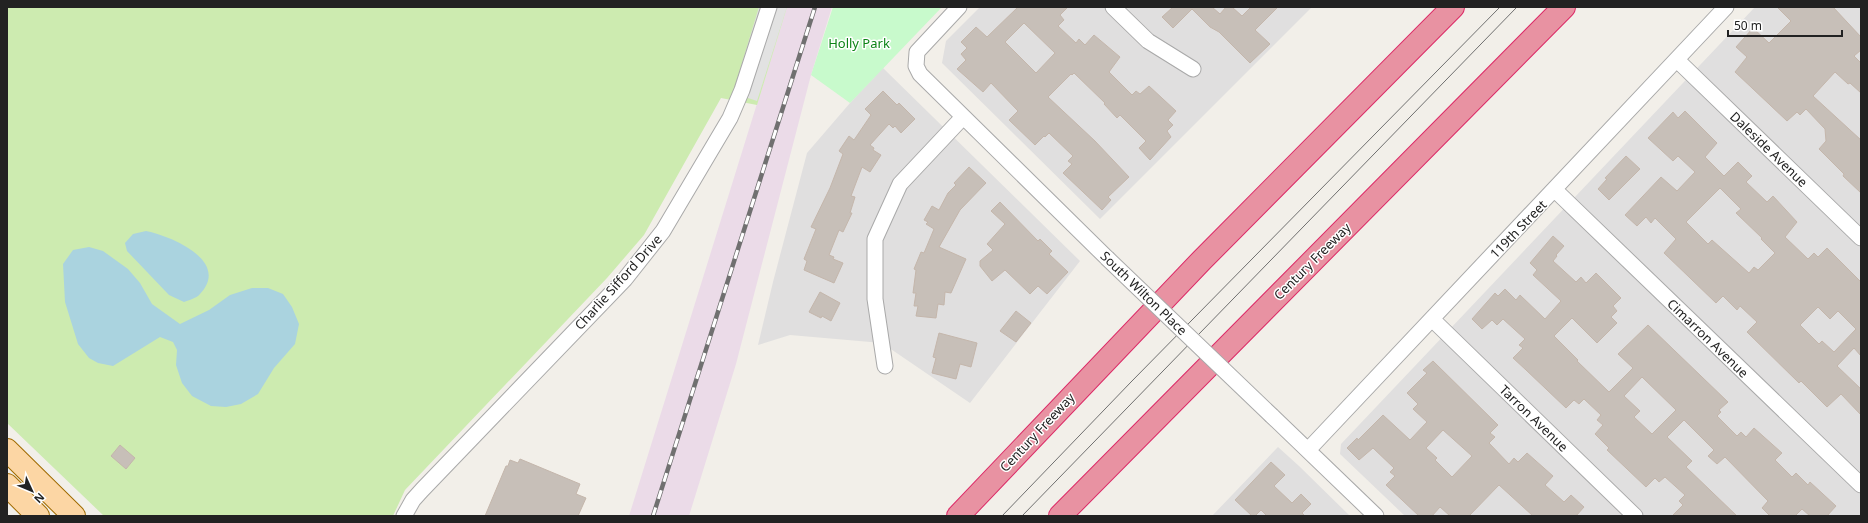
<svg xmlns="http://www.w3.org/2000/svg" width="1868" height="523" font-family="'Noto Sans',sans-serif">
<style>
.residential{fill:#e0dfdf}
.industrial{fill:#ebdbe8}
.grass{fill:#cdebb0}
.park{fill:#c8facc}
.parking{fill:#e2e2e2}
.water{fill:#aad3df}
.building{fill:#c7bfb8;stroke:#c4b6ab;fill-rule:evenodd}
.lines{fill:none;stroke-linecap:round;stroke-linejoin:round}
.street-casing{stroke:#a9a9a9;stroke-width:17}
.primary-casing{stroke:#a06b00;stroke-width:24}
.highway-casing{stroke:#dc2a67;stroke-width:24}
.street{stroke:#fff;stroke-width:15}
.primary{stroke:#fcd6a4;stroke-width:22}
.highway{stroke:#e892a2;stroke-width:22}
.tram{stroke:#707070;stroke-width:1}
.rail-casing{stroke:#707070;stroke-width:4.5}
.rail{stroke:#fff;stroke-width:3;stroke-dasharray:9;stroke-linecap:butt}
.street-bridge-casing{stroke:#a9a9a9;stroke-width:17;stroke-linecap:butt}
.street-bridge{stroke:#fff;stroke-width:15}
.labels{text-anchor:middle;stroke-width:3;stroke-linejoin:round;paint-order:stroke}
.park-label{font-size:13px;fill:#0c8416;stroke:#fff}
.street-label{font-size:13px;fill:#222;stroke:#fff}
</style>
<rect width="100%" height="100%" fill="#f2efe9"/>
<path class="residential" d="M980 7H1312L1100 219 942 63 946 41Z
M1755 7H1861V516H1405L1340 454 1341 444Z
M883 68 1080 261 970 403 882 343 790 335 758 345 773 282 807 153 850 103Z
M1278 447 1299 466 1350 516H1212Z"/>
<path class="industrial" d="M787 7H832L811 75 736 364 689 516H629Z"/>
<path class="grass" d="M7 7H787L757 105 721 98 644 235 607 278 405 490 393 516H104L7 423Z"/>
<path class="park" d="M833 7H942L850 103 811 75Z"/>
<path class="parking" d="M759 7H787L757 101 733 93Z"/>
<path class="water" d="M146 231C171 236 231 261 200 294 197 298 189 300 184 302L169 295 127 251 125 243 133 234Z
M89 247 103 251 128 269 140 283 152 304 180 324 209 310 230 295 252 288H268L283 294 292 307 299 324 295 344 274 368 258 394 241 404 226 407 211 406 192 396 182 383 176 365 177 350 173 342 160 337 113 366 98 363 89 358 78 344 65 302 63 264 73 250Z"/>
<path class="building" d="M1018 7H1068L1060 15 1064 20 1058 26 1076 43 1079 39 1085 45 1094 35 1120 57 1109 72 1132 95 1136 91 1140 94 1149 86 1176 111 1168 120 1173 125 1167 131 1171 137 1150 160 1139 148 1146 141 1120 115 1117 118 1104 104 1105 103 1074 73 1072 75 1071 74 1048 97 1095 141 1129 177 1108 197 1111 200 1102 210 1063 173 1072 164 1068 161 1073 156 1049 133 1045 137 1044 136 1035 145 1009 120 1018 111 991 83 983 92 957 69 966 60 961 54 967 48 961 42 976 27 987 37ZM1024 23 1055 53 1036 73 1005 42Z
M1173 7H1212L1220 14 1226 7H1232L1242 16 1251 7H1278L1255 30 1270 44 1250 63 1219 32 1210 27 1192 9 1173 28 1162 17Z
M1777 7H1833L1861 37V50L1854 56 1861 63V93L1850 83 1848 84 1835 72 1813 96 1861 140V193L1843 176 1844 174 1819 149 1826 141 1825 129 1806 109 1800 115 1797 112 1787 121 1735 72 1747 57 1736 47 1753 28 1769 43 1791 21Z
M883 91 897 105 899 103 915 119 901 133 895 126 893 128 889 124 870 145 874 148 873 150 881 155 870 172 862 167 851 196 855 197 850 213H852L843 232 839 230 829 255 834 257 833 259 843 263 834 283 804 270 807 261 804 259 816 229 811 227 830 188 843 154 839 151 849 136 854 140 871 115 865 109Z
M1685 111 1717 143 1705 157 1724 176 1738 162 1752 176 1746 182 1767 202 1773 196 1797 222 1785 237 1808 259 1814 253 1818 257 1827 248 1861 282V356L1854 348 1837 366 1861 389V415L1841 394 1827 407 1801 381 1799 383 1747 332 1757 322 1740 306 1737 310 1723 296 1716 303 1664 253 1676 239 1655 218 1651 223 1646 217 1637 226 1625 215 1661 177 1677 191 1695 172 1678 156 1673 161 1648 138 1673 112 1678 118ZM1720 188 1741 209 1736 213 1762 238 1761 239 1775 253 1758 270 1754 267 1749 273 1712 240 1708 244 1686 222ZM1818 307 1830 319 1838 311 1856 329 1834 352 1822 341 1819 344 1800 325Z
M1626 156 1640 169 1609 200 1598 189 1607 179 1605 178Z
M969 167 986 183 960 210 939 247 966 259 951 293 945 292 944 305 938 304 936 318 916 316 918 306H914L916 293H913L916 270 914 269 921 252 924 253 934 229 926 224 928 222 924 220 932 206 939 210 948 193 956 185 954 183Z
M1000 202 1038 241 1040 239 1052 251 1049 254 1068 272 1047 294 1038 286 1030 294 1005 270 992 281 980 266V261L993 250 987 244 1005 224 991 211Z
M1553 236 1564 246 1556 255 1557 256 1553 261 1576 282 1581 277 1586 283 1596 273 1621 298 1613 306 1617 311 1611 317 1617 323 1597 343 1572 318 1554 336 1578 360 1577 361 1609 392 1633 368 1618 354 1648 325 1728 402 1719 410 1721 412 1717 416 1737 436 1741 432 1746 437 1754 428 1782 453 1775 460 1792 477 1796 473 1808 485 1810 482 1836 506 1827 516H1810L1802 509 1795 516H1770L1762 508 1768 501 1725 457 1717 464 1708 456 1714 450 1684 420 1667 437 1692 461 1686 467 1737 516H1672L1683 505 1679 501 1685 495 1665 477 1659 482 1655 478 1646 487 1607 450 1609 448 1595 434 1603 425 1597 420 1601 415 1584 399 1579 404 1574 400 1566 408 1526 370 1513 358 1523 348 1519 345 1525 339 1503 319 1497 325 1492 320 1482 329 1472 319 1495 293 1498 296 1505 289 1516 300 1520 295 1545 319 1561 301 1533 275 1537 270 1530 263ZM1642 377 1676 410 1652 434 1634 417 1640 411 1624 396Z
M820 292 840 303 831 321 822 316 821 318 809 312Z
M1016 311 1031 323 1016 342 1000 331Z
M939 333 977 343 971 367 960 364 956 379 932 373 936 358 933 357Z
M1433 361 1498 425 1490 433 1495 437 1489 443 1509 464 1514 458 1518 462 1527 453 1553 476 1545 485 1564 502 1571 495 1584 507 1576 516H1533L1499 485 1469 516H1450L1440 507 1432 516H1419L1386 485 1395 476 1390 472 1394 468 1373 448 1359 460 1347 448 1357 438 1358 440 1383 415 1410 440 1427 422 1413 409 1418 404 1407 393 1427 373 1423 370ZM1443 430 1472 456 1452 477 1435 460 1437 458 1426 448Z
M120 445 135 458 126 469 111 456Z
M520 459 580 484 576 494 586 498 578 516H485L506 466H508L510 460 518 463Z
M1271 462 1285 475 1274 486 1292 503 1301 494 1311 504 1302 513 1305 516H1267L1261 510 1255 516H1252L1235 500Z"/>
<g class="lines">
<g class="street-casing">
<path id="street" d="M959 7 917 52 916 66 920 74 1107 258
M1113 7 1148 41 1193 69
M1677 60 1861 238
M1555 190 1861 485
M1432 319 1635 516
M885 366 875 299V239L900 184 963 117
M1272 416 1376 516
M1308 450 1726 7
M404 516 413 500 422 490 625 279 663 231 730 118 742 90 769 7"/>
</g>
<g class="primary-casing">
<path id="primary" d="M7 450 74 516
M7 485 38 516"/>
</g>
<g class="highway-casing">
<path id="highway" d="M958 516 1202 260 1453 7
M1060 516 1564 7"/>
</g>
<use href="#street" class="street"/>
<use href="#primary" class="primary"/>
<use href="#highway" class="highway"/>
<path class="tram" d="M1002 516 1131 382 1500 7
M1022 516 1517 7"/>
<g class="rail-casing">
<path id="rail" d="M653 516 815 7"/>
</g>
<use href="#rail" class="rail"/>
<g class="street-bridge-casing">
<path id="street-bridge" d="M1107 258 1272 416"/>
</g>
<use href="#street-bridge" class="street-bridge"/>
</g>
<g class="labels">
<g class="park-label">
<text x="859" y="48">Holly Park</text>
</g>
<g class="street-label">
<text transform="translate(1769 149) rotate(44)" y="5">Daleside Avenue</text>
<text transform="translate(1518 229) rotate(-46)" y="5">119th Street</text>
<text transform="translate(1312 261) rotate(-45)" y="5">Century Freeway</text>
<text transform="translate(618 282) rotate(-48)" y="5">Charlie Sifford Drive</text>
<text transform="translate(1144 293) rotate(44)" y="5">South Wilton Place</text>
<text transform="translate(1708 338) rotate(44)" y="5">Cimarron Avenue</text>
<text transform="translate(1534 418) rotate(44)" y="5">Tarron Avenue</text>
<text transform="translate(1037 432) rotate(-47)" y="5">Century Freeway</text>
</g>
</g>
<rect width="1868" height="523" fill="none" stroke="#222222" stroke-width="16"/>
<g transform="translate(32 491) rotate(134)" stroke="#ffffff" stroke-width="3" paint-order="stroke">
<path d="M0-3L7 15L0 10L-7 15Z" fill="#222222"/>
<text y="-6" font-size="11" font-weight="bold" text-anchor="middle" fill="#222222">N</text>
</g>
<path d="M1728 30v6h114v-6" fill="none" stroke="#222222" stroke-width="2"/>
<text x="1734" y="30" font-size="12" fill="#222222" stroke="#ffffff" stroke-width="3" paint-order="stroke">50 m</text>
</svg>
